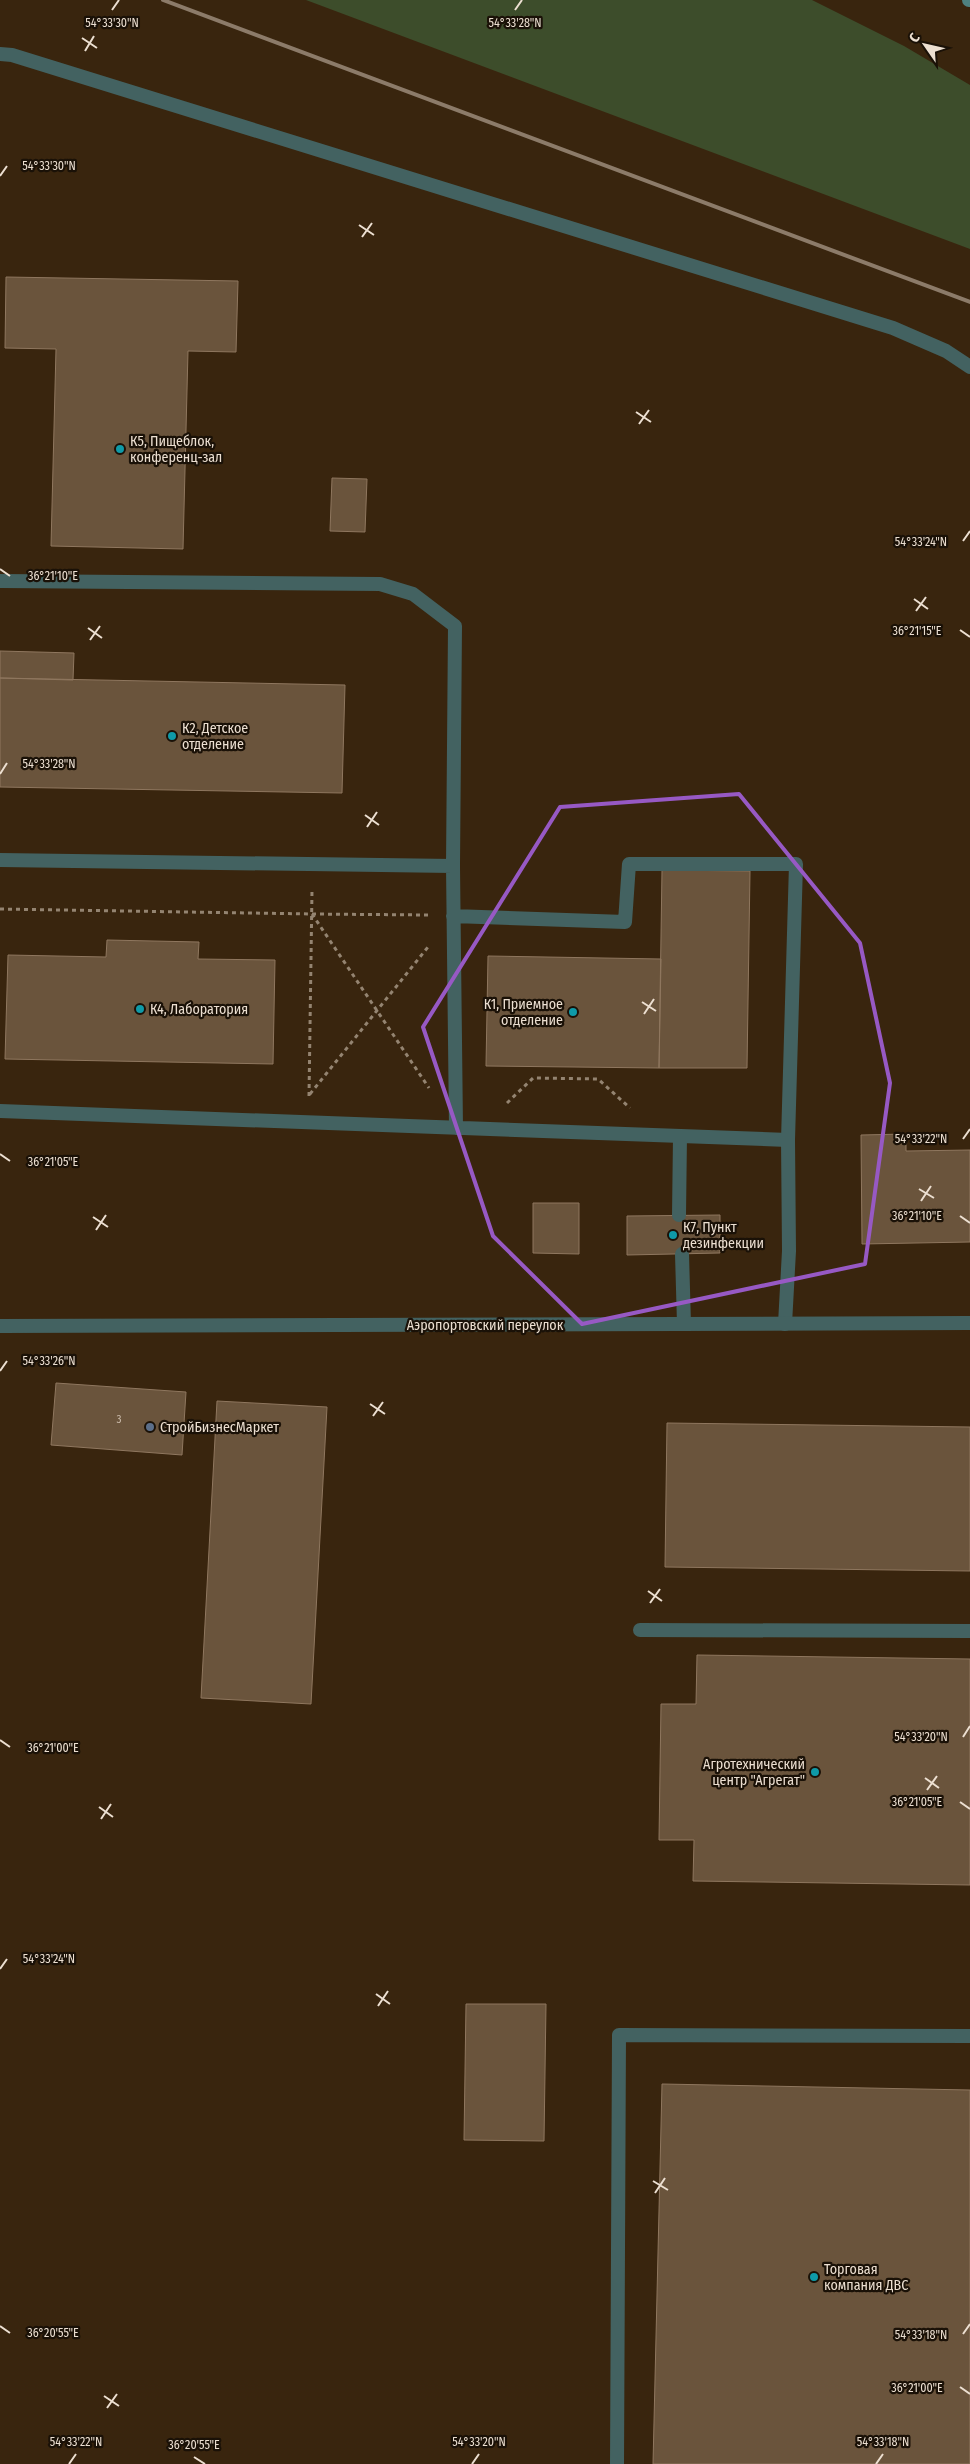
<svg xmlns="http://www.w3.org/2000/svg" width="970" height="2464" font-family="'Fira Sans Condensed',sans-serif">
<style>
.green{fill:#3d4d2b}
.building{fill:#6a543c;stroke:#8f775f}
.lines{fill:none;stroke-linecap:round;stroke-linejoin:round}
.path{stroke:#948471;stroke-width:3;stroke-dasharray:4 4;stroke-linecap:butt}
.service{stroke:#436261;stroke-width:14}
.minor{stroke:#436261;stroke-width:14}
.secondary{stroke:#4e8180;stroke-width:14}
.rail{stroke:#8c7b69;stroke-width:4}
.marked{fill:none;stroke:#9759c4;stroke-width:4;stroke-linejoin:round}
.ticks{fill:none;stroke:#ecdfd1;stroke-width:2}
.culture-dot{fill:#0f9aa8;stroke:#1a1107;stroke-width:2}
.service-dot{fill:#5c6f8a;stroke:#1a1107;stroke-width:2}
.labels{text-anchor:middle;stroke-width:4.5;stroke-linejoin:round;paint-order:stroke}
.number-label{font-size:11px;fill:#ccbcac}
.poi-label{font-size:14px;fill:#ecdfd1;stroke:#1a1107;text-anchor:start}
.street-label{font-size:14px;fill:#ecdfd1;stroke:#1a1107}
.ticks-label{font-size:12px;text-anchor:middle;fill:#ecdfd1;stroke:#1a1107;stroke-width:4.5;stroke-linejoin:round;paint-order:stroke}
</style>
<rect width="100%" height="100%" fill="#39250e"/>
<path class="green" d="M306 0H812L904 46 970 85V249Z"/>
<path class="building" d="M6 277 238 281 236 352 188 351 183 549 51 546 56 349 5 348Z
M332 478 367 479 365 532 330 531Z
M0 651 74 653 73 680 0 678Z
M0 678 345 685 342 793 0 787Z
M662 870 750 871 747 1068H659Z
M107 940 199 942 198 959 275 960 273 1064 5 1059 8 955 106 957Z
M488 956 661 959 659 1068 486 1066Z
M906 1134V1151L970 1150V1242L862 1244 861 1135Z
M533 1203H579V1254L533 1253Z
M720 1215V1253L627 1255V1216Z
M56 1383 186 1392 182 1455 51 1445Z
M217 1401 327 1407 311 1704 201 1698Z
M667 1423 970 1427V1571L665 1567Z
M697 1655 970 1659V1885L693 1881 694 1840H659L661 1704H696Z
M466 2004H546L544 2141 464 2140Z
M662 2084 970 2090V2464H653Z"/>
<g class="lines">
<path class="path" d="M0 909 312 914 429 1088
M312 914 429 915
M310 1094 428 947
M309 1096 312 890
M507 1103 533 1078 598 1079 630 1108"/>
<path class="service" d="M0 54 12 55 893 328 946 351 970 367
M0 581 380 584 413 594 455 626 453 866
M0 860 453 866 456 1128
M453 916 625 922 629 864H796L788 1140
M0 1111 788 1140 789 1251 785 1324
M679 1215 680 1136
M682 1254 684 1324
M640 1630 970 1631
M617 2464 619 2035 970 2036"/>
<path class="minor" d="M0 1326 970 1323"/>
<path class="secondary" d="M969 0H970"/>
<path class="rail" d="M163 0 970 302"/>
</g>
<path class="marked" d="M739 794 860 943 890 1083 865 1264 582 1324 493 1236 423 1027 560 807Z"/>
<path class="ticks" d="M112 10 119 0M515 10 522 0M82 38 97 48M85 51 94 36M0 176 7 166M359 225 374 235M362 237 372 223M636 412 651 422M639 424 649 410M963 541 970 531M0 569 10 576M914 599 928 609M916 611 926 597M88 628 102 638M960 630 970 637M90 640 100 626M0 774 7 763M365 815 379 825M367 827 377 812M642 1002 656 1011M644 1014 654 999M963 1139 970 1129M0 1154 10 1161M919 1189 934 1198M921 1201 931 1186M960 1216 970 1223M93 1217 108 1227M96 1230 106 1215M0 1371 7 1361M370 1404 385 1414M373 1416 383 1402M648 1591 662 1601M650 1603 660 1589M963 1737 970 1726M0 1740 10 1747M925 1778 939 1788M927 1790 937 1776M960 1802 970 1809M99 1807 113 1817M101 1819 111 1804M0 1969 7 1959M376 1994 390 2004M378 2006 388 1991M653 2181 668 2190M655 2193 665 2178M0 2326 10 2333M963 2334 970 2324M960 2387 970 2394M104 2396 119 2406M107 2408 117 2394M194 2457 205 2464M69 2464 76 2454M472 2464 479 2454M876 2464 883 2454"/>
<g class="culture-dot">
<circle cx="120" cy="449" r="5"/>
<circle cx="172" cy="736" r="5"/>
<circle cx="140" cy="1009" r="5"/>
<circle cx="573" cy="1012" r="5"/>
<circle cx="673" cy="1235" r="5"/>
<circle cx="815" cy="1772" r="5"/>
<circle cx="814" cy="2277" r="5"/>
</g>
<circle class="service-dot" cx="150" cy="1427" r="5"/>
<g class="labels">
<g class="number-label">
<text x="119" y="1423">3</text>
</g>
<g class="poi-label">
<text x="130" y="446">К5, Пищеблок,<tspan x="130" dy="16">конференц-зал</tspan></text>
<text x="182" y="733">К2, Детское<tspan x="182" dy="16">отделение</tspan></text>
<text x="563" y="1009" text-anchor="end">К1, Приемное<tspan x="563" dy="16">отделение</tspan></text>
<text x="150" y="1014">К4, Лаборатория</text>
<text x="683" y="1232">К7, Пункт<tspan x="683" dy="16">дезинфекции</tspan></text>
<text x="160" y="1432">СтройБизнесМаркет</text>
<text x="805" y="1769" text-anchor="end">Агротехнический<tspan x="805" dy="16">центр "Агрегат"</tspan></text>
<text x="824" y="2274">Торговая<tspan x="824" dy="16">компания ДВС</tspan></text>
</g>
<g class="street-label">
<text x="485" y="1330">Аэропортовский переулок</text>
</g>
</g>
<g class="ticks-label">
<text x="112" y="27">54°33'30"N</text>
<text x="515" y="27">54°33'28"N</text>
<text x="49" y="170">54°33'30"N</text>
<text x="921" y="546">54°33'24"N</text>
<text x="53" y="580">36°21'10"E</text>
<text x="917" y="635">36°21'15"E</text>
<text x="49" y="768">54°33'28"N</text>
<text x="921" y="1143">54°33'22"N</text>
<text x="53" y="1166">36°21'05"E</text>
<text x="917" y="1220">36°21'10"E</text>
<text x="49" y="1365">54°33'26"N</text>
<text x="921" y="1741">54°33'20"N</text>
<text x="53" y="1752">36°21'00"E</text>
<text x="917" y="1806">36°21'05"E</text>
<text x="49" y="1963">54°33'24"N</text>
<text x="53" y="2337">36°20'55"E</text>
<text x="921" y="2339">54°33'18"N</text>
<text x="917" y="2392">36°21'00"E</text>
<text x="76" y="2446">54°33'22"N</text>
<text x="479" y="2446">54°33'20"N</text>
<text x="883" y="2446">54°33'18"N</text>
<text x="194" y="2449">36°20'55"E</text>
</g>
<g transform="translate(925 45) rotate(304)" stroke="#1a1107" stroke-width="4" paint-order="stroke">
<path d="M0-4L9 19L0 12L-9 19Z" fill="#ecdfd1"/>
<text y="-8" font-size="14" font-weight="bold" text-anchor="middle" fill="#ecdfd1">С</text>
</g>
</svg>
